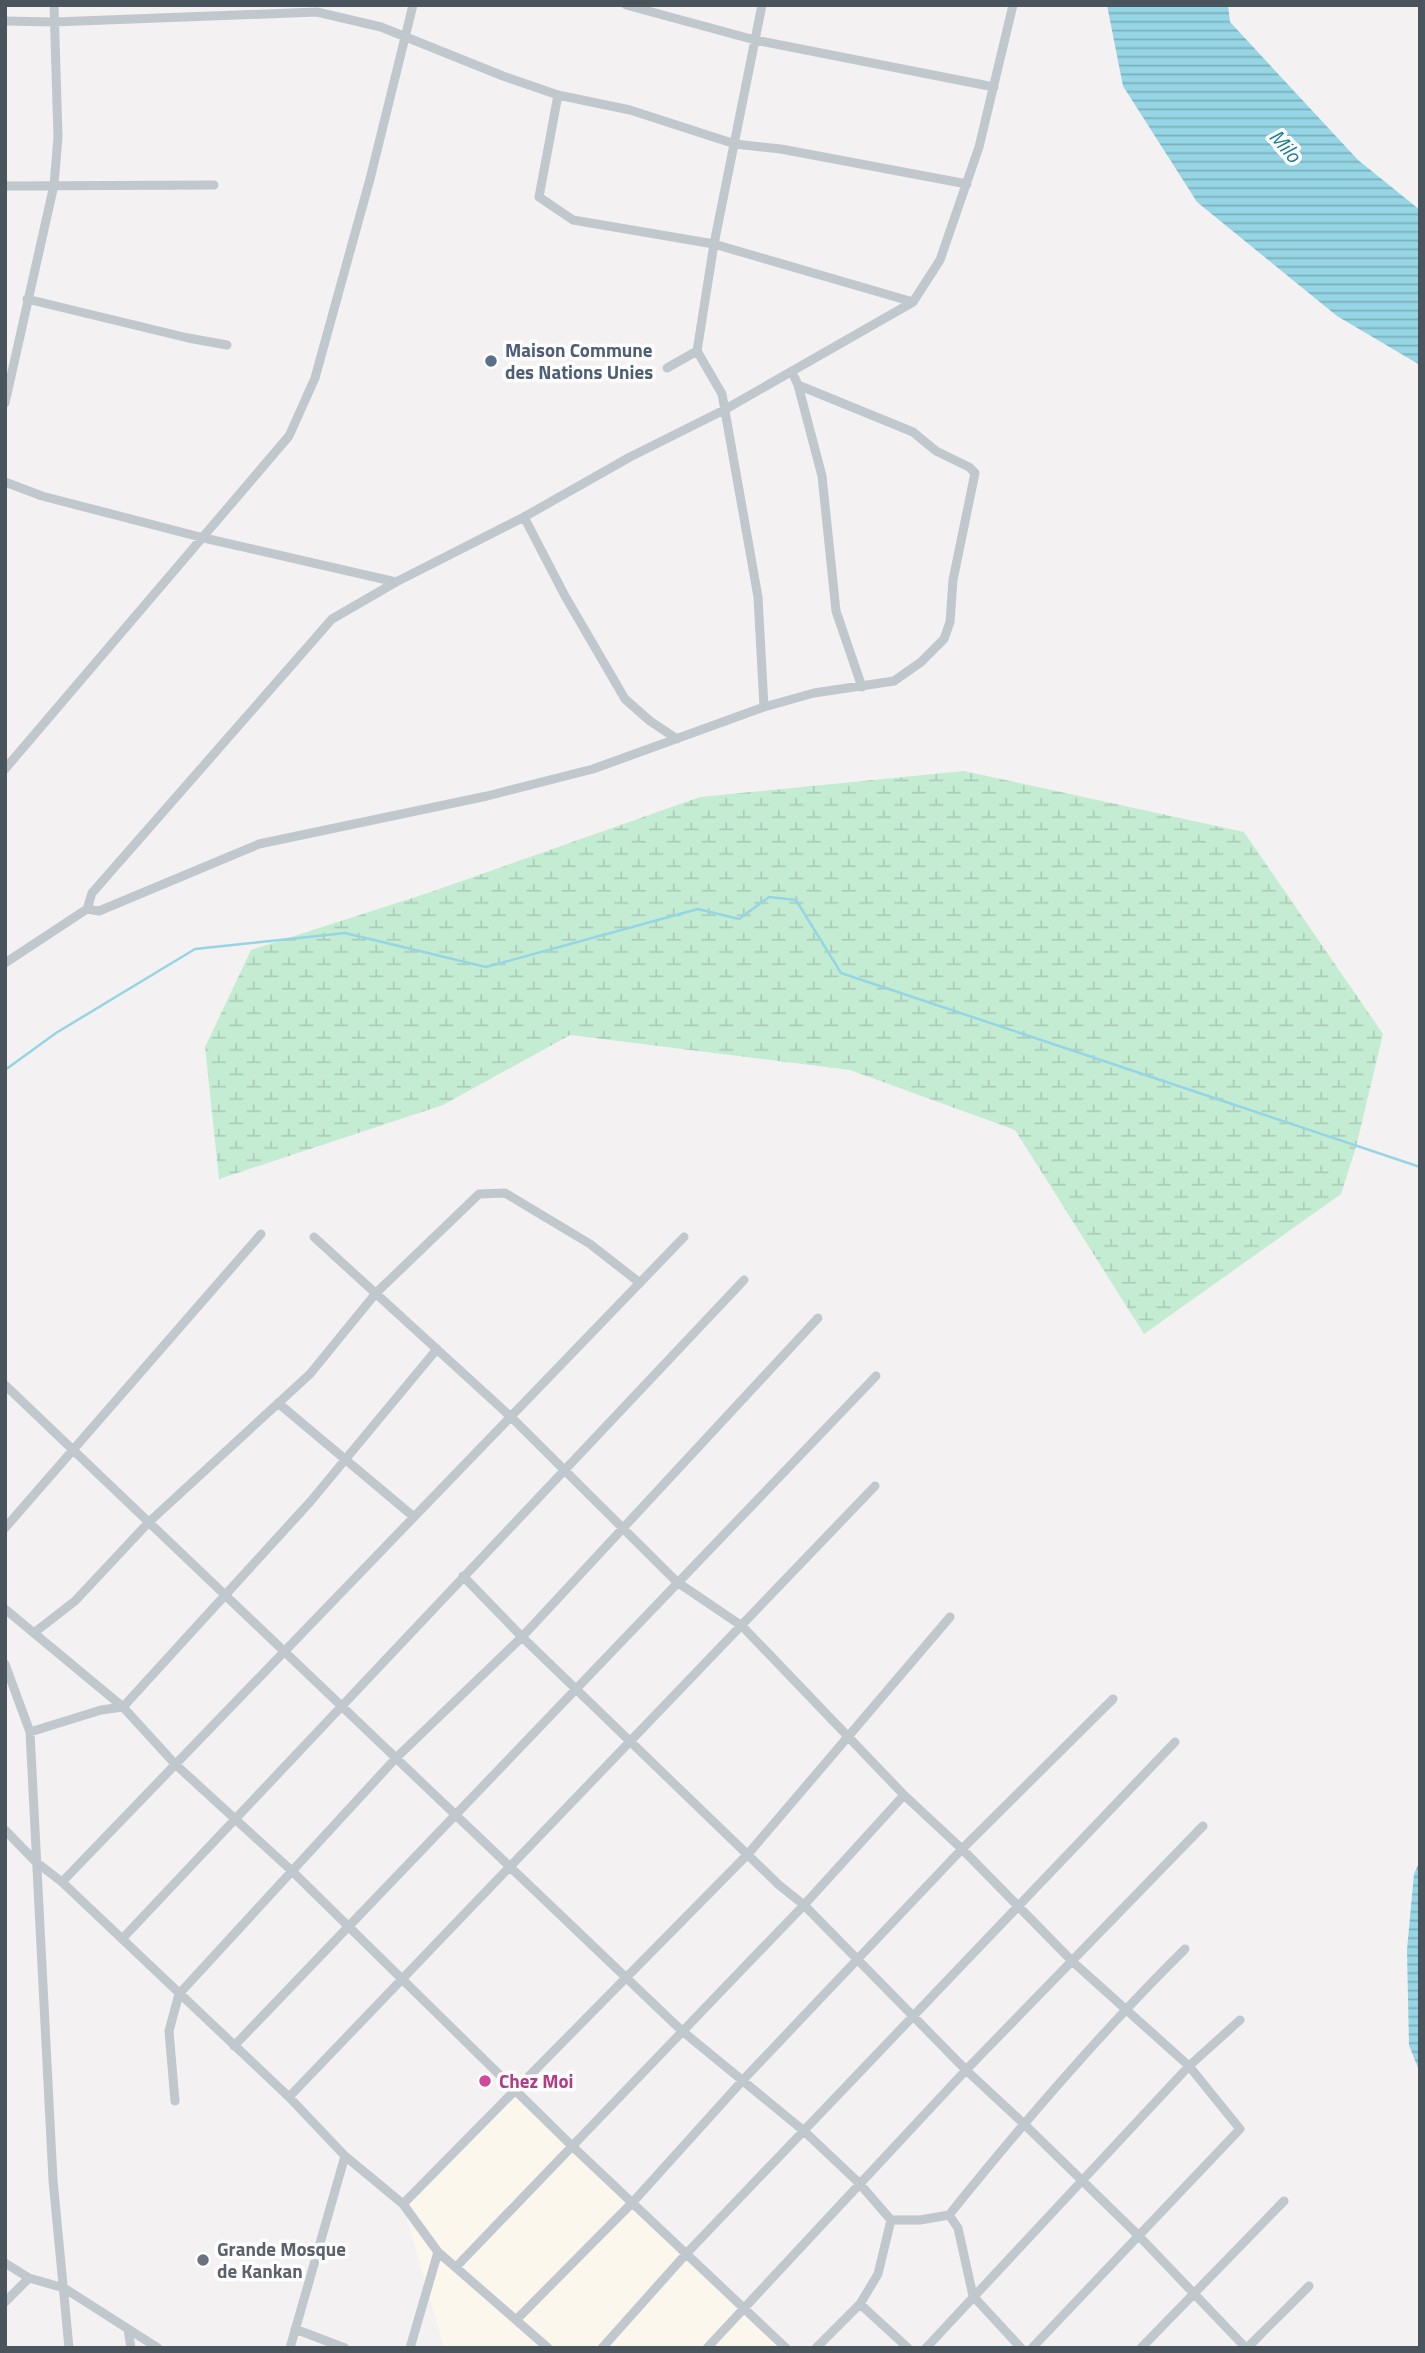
<svg xmlns="http://www.w3.org/2000/svg" width="1425" height="2353" font-family="'Titillium Web',sans-serif">
<style>
.commercial{fill:#fbf7ed}
.wetland{fill:url(#wetland-marsh)}
.water{fill:url(#water-rules)}
.lines{fill:none;stroke-linecap:round;stroke-linejoin:round}
.stream{stroke:#95d5e4;stroke-width:2.5}
.street{stroke:#c0c8ce;stroke-width:9}
.service-dot{fill:#5c6f8a;stroke:#fff;stroke-width:2.5}
.hotel-dot{fill:#d1479c;stroke:#fff;stroke-width:2.5}
.worship-dot{fill:#6b7280;stroke:#fff;stroke-width:2.5}
.labels{text-anchor:middle;stroke-width:7;stroke-linejoin:round;paint-order:stroke}
.service-label{font-size:19px;font-weight:bold;fill:#4e5e75;stroke:#fff;text-anchor:start}
.hotel-label{font-size:19px;font-weight:bold;fill:#b23c85;stroke:#fff;text-anchor:start}
.worship-label{font-size:19px;font-weight:bold;fill:#5b616d;stroke:#fff;text-anchor:start}
.water-label{font-size:21px;font-style:italic;fill:#1a7f98;stroke:#fff}
</style>
<defs>
<pattern id="wetland-marsh" width="20" height="14" patternUnits="userSpaceOnUse" patternTransform="scale(1.75)"><rect width="20" height="14" fill="#c4ecd3"/><path d="M1 5h8M5 5V1M11 12h8M15 12V8" fill="none" stroke="#aaccb8"/></pattern>
<pattern id="water-rules" width="6" height="5" patternUnits="userSpaceOnUse" patternTransform="scale(1.75)"><rect width="6" height="5" fill="#95d5e4"/><path d="M0 2.5h6" fill="none" stroke="#7cafbc"/></pattern>
</defs>
<rect width="100%" height="100%" fill="#f3f1f1"/>
<path class="commercial" d="M516 2092 781 2348H444L403 2205Z"/>
<path class="wetland" d="M964 771 1244 832 1383 1034 1356 1147 1341 1194 1144 1334 1015 1130 850 1070 570 1035 443 1105 219 1179 205 1047 251 950 431 892 700 797Z"/>
<path class="water" d="M1107 5H1228L1230 22 1358 160 1420 210V365L1337 316 1197 202 1123 86Z
M1420 1860V2073L1409 2045 1407 1950 1414 1874Z"/>
<g class="lines">
<path class="stream" d="M5 1070 56 1033 195 949 345 933 486 967 698 909 739 919 769 897 796 900 841 973 1420 1167"/>
<path class="street" d="M626 5 755 40 994 87
M762 5 714 244 697 351 722 394 758 597 764 707
M5 21 54 22 317 12 381 27 503 76 558 95 630 110 735 144 781 149 967 184
M558 95 539 197 573 220 714 244 913 302
M5 186 214 185
M27 299 188 338 227 345
M667 368 697 351
M792 372 798 385 822 476 836 611 862 687
M5 403 54 185 58 137 54 5
M5 482 42 496 204 538 396 582
M524 517 565 596 625 699 650 721 677 739
M5 769 289 436 315 378 370 179 413 5
M87 909 92 893 332 619 396 582 524 517 630 457 724 410 913 302 940 260 979 147 1013 5
M5 963 87 909 99 911 259 844 487 796 593 769 764 707 814 693 894 681 921 662 944 639 950 622 953 580 975 473 969 467 936 451 913 432 798 385
M314 1237 511 1417 677 1582 742 1626 904 1795 804 1905 456 2267
M5 1385 681 2030 804 2131 859 2183 891 2220H920L949 2215C1023 2123 1100 2033 1185 1949
M278 1403 414 1517
M5 1528 261 1234
M463 1576 522 1637 779 1885 804 1905 966 2070 1023 2123 1138 2235 1246 2348
M5 1609 123 1707 175 1764 292 1871 571 2145 786 2348
M35 1632 75 1601 149 1522 310 1374 376 1293 479 1194 505 1193 590 1244 640 1283
M5 1664 30 1732 53 2180 69 2348
M30 1732 101 1710 123 1707 310 1502 437 1349
M904 1795 962 1849 1073 1962 1189 2066 1240 2129 1032 2348
M5 1830 36 1862 62 1882 289 2097 345 2156 403 2204 438 2252 548 2348
M62 1882 684 1237
M122 1939 744 1280
M234 2046 876 1376
M289 2097 875 1486
M175 2101 169 2031 179 1994 396 1758 522 1637 818 1318
M403 2204 748 1854 950 1617
M949 2215 958 2228 973 2296 1021 2348
M5 2263 29 2278 64 2288 158 2348
M5 2302 29 2278
M860 2304 908 2348
M517 2319 632 2203 743 2080 962 1849 1113 1699
M295 2329 345 2348
M128 2330 131 2348
M290 2348 345 2156
M410 2348 438 2252
M602 2348 686 2254 1175 1742
M707 2348 966 2070 1203 1826
M816 2348 860 2304 878 2274 891 2220
M926 2348 1189 2066 1240 2020
M1141 2348 1284 2201
M1247 2348 1309 2286"/>
</g>
<circle class="service-dot" cx="491" cy="361" r="7"/>
<circle class="hotel-dot" cx="485" cy="2081" r="7"/>
<circle class="worship-dot" cx="203" cy="2260" r="7"/>
<g class="labels">
<g class="service-label">
<text x="505" y="357">Maison Commune<tspan x="505" dy="22">des Nations Unies</tspan></text>
</g>
<g class="hotel-label">
<text x="499" y="2088">Chez Moi</text>
</g>
<g class="worship-label">
<text x="217" y="2256">Grande Mosque<tspan x="217" dy="22">de Kankan</tspan></text>
</g>
<g class="water-label">
<text transform="translate(1285 146) rotate(49)" y="7">Milo</text>
</g>
</g>
<rect width="1425" height="2353" fill="none" stroke="#4a545c" stroke-width="14"/>
</svg>
